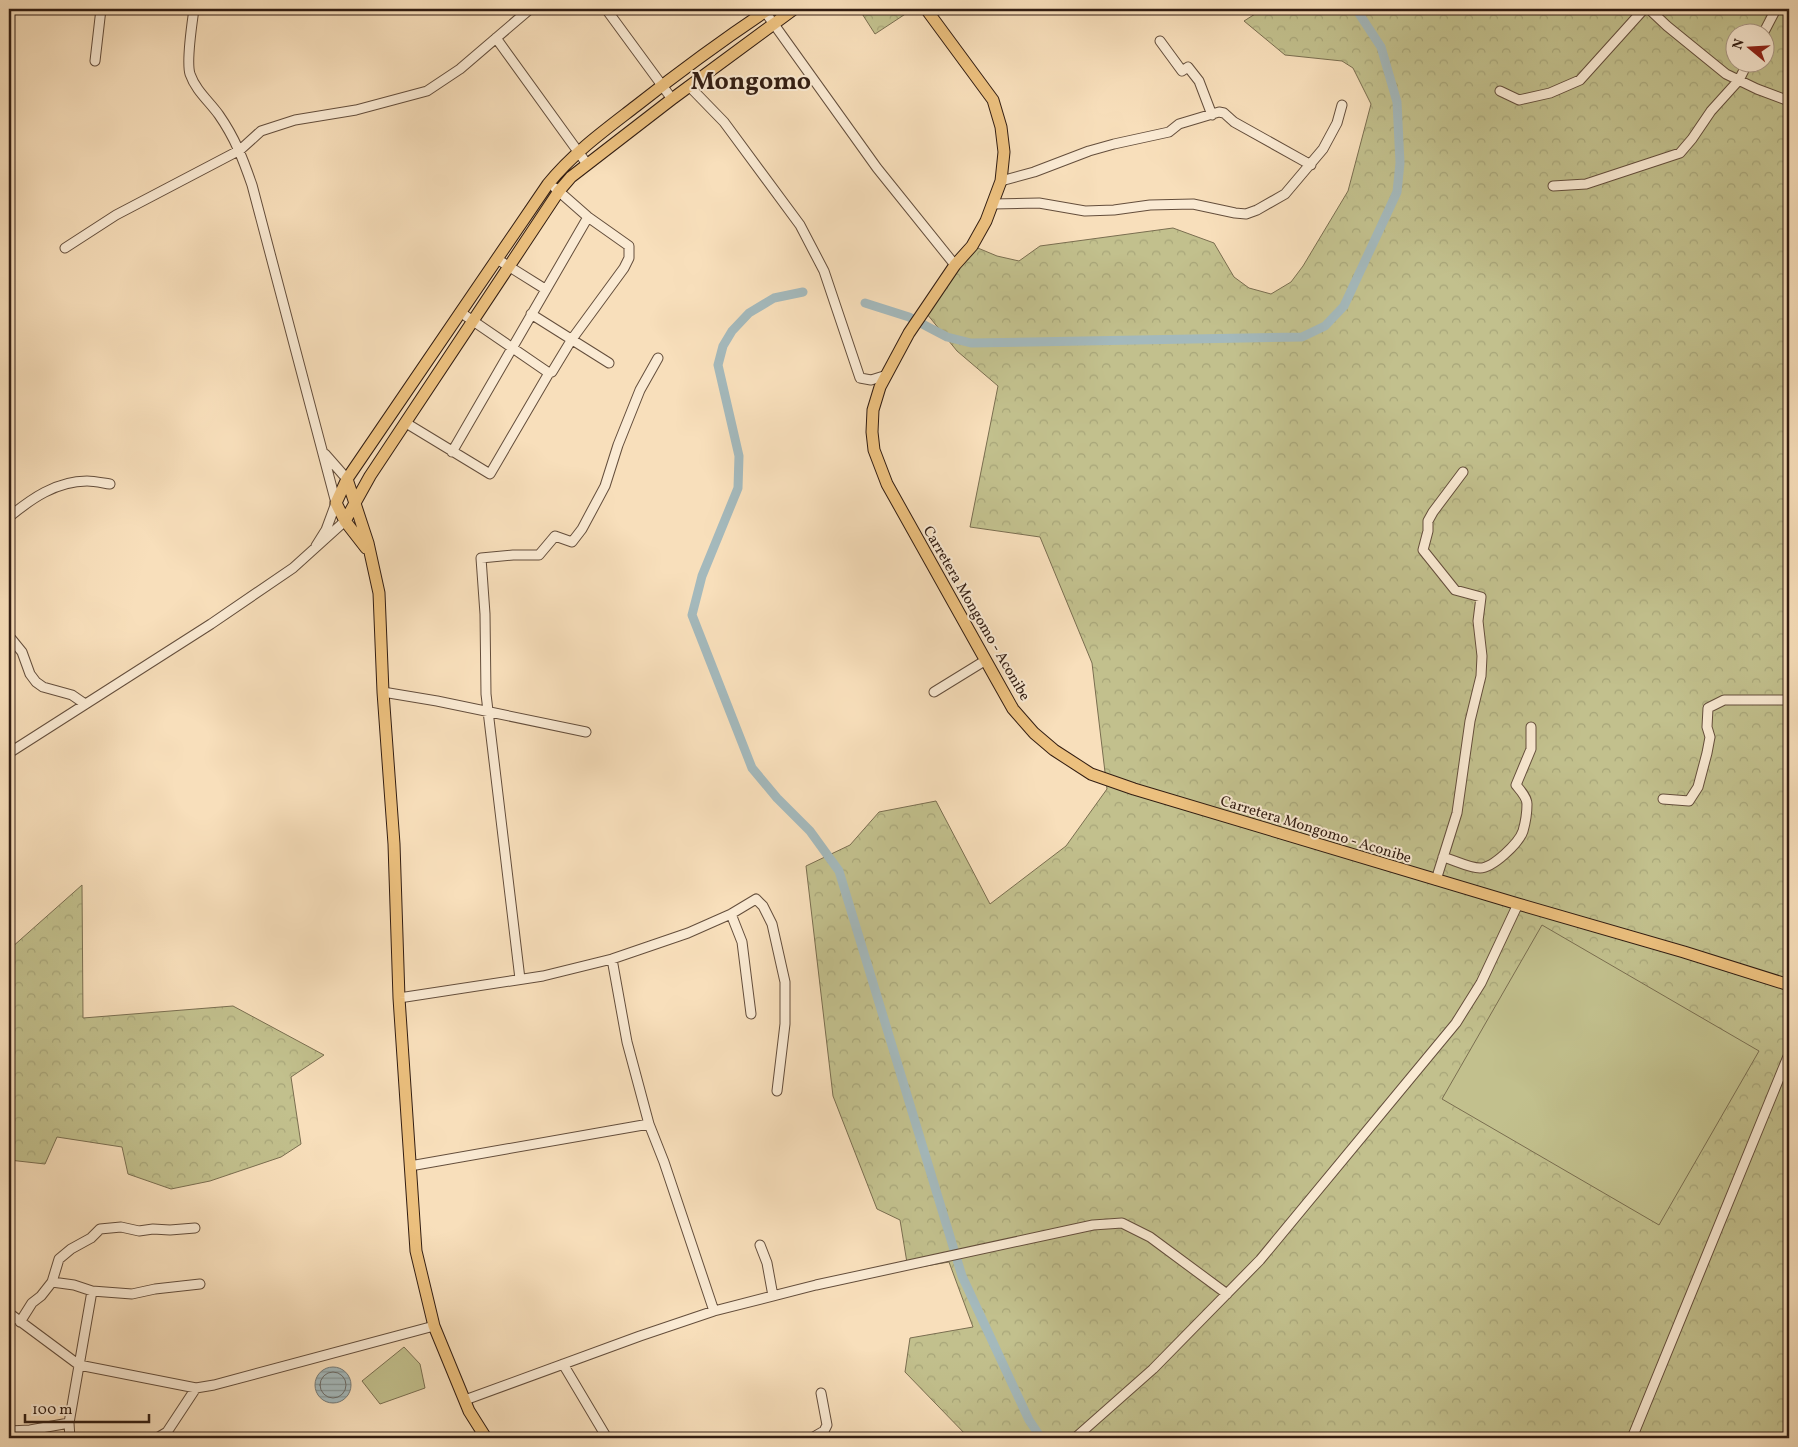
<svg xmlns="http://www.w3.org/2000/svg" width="1798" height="1447" font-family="Vollkorn,serif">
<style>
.forest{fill:url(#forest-crowns);stroke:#7a6e50;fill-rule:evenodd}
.pitch{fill:#c2c08d;stroke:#7a6e50}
.water{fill:url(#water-rules);stroke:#767b78}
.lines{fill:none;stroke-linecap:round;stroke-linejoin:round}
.shore{stroke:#6b6b67;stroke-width:1}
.canal{stroke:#a4b9bc;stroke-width:9}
.minor-casing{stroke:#644e3c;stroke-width:11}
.major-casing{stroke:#321d12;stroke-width:13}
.minor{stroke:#faead3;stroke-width:9}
.major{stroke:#ecc07e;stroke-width:11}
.labels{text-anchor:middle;stroke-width:4;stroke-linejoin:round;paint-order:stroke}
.street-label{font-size:15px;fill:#321d12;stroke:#faead3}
.town-label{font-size:25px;font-weight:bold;fill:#321d12;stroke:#faead3}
</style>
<defs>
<pattern id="forest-crowns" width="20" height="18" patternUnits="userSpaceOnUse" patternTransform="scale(1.25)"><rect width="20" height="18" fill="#c2c08d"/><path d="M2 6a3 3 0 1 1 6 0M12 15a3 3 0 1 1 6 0" fill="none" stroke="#a7a579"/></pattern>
<pattern id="water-rules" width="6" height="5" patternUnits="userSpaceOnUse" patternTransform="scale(1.25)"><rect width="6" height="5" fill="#a4b9bc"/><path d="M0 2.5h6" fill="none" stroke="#869697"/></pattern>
</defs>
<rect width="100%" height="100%" fill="#f8dfbb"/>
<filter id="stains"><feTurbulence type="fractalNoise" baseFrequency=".004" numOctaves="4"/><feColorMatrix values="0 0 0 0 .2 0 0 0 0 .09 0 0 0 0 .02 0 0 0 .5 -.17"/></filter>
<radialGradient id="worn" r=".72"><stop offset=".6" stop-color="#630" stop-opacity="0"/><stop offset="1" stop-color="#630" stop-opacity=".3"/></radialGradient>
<path class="forest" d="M859 9H913L875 34Z
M1263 9H1789V1438H969L905 1372 910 1338 973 1327 949 1262 908 1269 900 1220 877 1209 833 1096 806 866 850 845 879 812 936 801 990 904 1066 846 1107 789 1092 663 1040 537 970 527 998 386 957 351 927 314 973 246 997 256 1019 261 1040 246 1173 228 1214 243 1234 277 1249 288 1271 294 1291 282 1303 266 1348 191 1371 104 1353 68 1342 61 1285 55 1244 21ZM1736 32H1766V62H1736Z
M82 885 83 1018 233 1006 324 1055 291 1077 301 1144 281 1157 210 1181 171 1189 128 1174 122 1147 57 1137 45 1164 9 1160V948H11Z"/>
<path class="pitch" d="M1542 925 1759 1051 1659 1225 1442 1099Z
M404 1347 420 1364 425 1388 380 1404 362 1381Z"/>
<path class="water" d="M315 1385a18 18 0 1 1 36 0a18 18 0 1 1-36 0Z"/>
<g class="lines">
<path class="shore" d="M320 1385a13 13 0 1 1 26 0a13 13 0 1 1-26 0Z"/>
<path class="canal" d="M803 292 774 298 749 313 732 331 723 346 718 365 739 456 738 488 702 576 692 615 752 768 777 798 810 831 839 871 962 1276 1029 1420 1041 1438
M865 303 909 317 947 337 971 343 1302 337 1325 326 1344 306 1397 192 1400 163 1397 102 1381 47 1356 9"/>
<g class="minor-casing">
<path id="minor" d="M194 9C192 24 186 61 190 74 196 91 209 101 219 115 235 138 243 159 252 185L336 503 326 530 316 546
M606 9 672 99
M763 9 877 168 955 265
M1649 9 1667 26 1726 74 1757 89 1789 101
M1764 32 1776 9
M496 38 587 164
M1160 41 1182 71 1188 67 1199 81 1212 115
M95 61 101 9
M689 86 724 122 800 225 824 271 860 378 871 380 887 375
M1500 91 1519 100 1550 93 1580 80 1644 9
M1001 181 1034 172 1089 151 1114 144 1169 132 1179 124 1219 112 1224 113 1234 122 1311 165
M1553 186 1586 184 1680 153 1692 139 1711 111 1739 80 1748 62
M992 204 1039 203 1085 211 1114 210 1150 205 1193 204 1235 213 1246 214 1257 210 1285 194 1323 149 1337 123 1342 105
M65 248 116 215 240 150 261 131 295 120 356 110 427 91 460 69 530 9
M497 259 545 289
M460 312 549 373
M531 314 609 363
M406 423 490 474 549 373 552 372 572 339 624 268 629 258V246L588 217 555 188
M452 452 588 217
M325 454 347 479
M9 517C31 499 56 481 87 481 94 481 103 483 110 484
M9 636 22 652 30 674 36 682 43 687 72 695 85 704
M383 692 437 701 586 732
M934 692 986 660
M9 753 211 624 293 568 345 521
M1663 799 1689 801 1698 787 1707 753 1710 737 1707 727 1708 708 1724 700H1789
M1443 857C1454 860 1469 868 1480 868 1493 868 1519 843 1523 831 1525 824 1527 812 1527 804 1527 797 1520 790 1516 785L1531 749V727
M1436 880 1457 813 1470 721 1481 676 1482 656 1478 621 1481 597 1455 590 1423 550 1428 531V521L1433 512 1463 472
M731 914 742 942 751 1014
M612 959 627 1042 649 1124 664 1162 714 1311
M520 979 486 694 485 614 481 558 513 555H539L555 536 572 542 582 529 605 486 618 445 640 390 658 358
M399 998 543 976 612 959 688 933 731 914 756 899 763 906 772 924 785 982V1024L777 1091
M410 1166 649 1124
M760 1245 767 1263 773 1296
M52 1282 74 1285 92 1291 132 1294 155 1289 200 1284
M9 1313 79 1365 196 1388 214 1385 434 1326
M20 1322 32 1303 41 1296 52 1282 59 1259 71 1249 91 1238 100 1229 121 1227 139 1231 153 1229 170 1230 195 1228
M563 1364 607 1438
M465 1400 640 1336 714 1311 816 1285 1093 1225 1122 1223 1150 1237 1227 1294
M9 1431 30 1430 69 1423
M70 1438 69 1423 92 1291
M157 1438 167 1432 196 1388
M812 1438 824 1431 827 1425 821 1393
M1075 1438 1153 1369 1260 1260 1456 1023 1481 983 1518 904
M1632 1438 1789 1054"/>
</g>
<g class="major-casing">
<path id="major" d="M926 9 993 100 1001 127 1004 152 1001 181 986 221 972 246 955 265 909 333 880 387 873 410 872 432 874 450 887 484 995 677 1013 709 1034 733 1054 750 1091 774 1134 789 1518 904 1684 952 1789 985
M347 479 368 543 379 593 383 692 394 844 399 998 416 1251 434 1326 469 1411 486 1438
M345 521 370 476 559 191 571 177 672 99 794 9
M366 548 345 521 336 503 347 479 548 184C573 153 605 130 636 106 679 72 724 39 769 9"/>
</g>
<use href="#minor" class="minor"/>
<use href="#major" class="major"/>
</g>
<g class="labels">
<g class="street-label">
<text transform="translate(977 613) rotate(60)" y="5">Carretera Mongomo - Aconibe</text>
<text transform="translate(1316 829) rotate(17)" y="5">Carretera Mongomo - Aconibe</text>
</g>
<g class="town-label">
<text x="751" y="89">Mongomo</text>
</g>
</g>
<rect width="1798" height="1447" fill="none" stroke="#f8dfbb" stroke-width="30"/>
<rect x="10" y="10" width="1778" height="1427" fill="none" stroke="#321d12" stroke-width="2.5"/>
<rect x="15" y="15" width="1768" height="1417" fill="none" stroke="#321d12"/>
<g transform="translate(1750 48) rotate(288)"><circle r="24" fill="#faead3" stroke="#aa9886"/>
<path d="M0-4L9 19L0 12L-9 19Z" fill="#8f2418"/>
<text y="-8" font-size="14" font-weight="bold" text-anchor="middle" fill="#321d12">N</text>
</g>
<path d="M25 1414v8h124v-8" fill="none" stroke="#321d12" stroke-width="2.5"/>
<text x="32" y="1414" font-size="15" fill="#321d12" stroke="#faead3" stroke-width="4" paint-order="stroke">100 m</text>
<rect width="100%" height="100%" filter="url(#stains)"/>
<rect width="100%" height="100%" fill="url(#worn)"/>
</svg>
